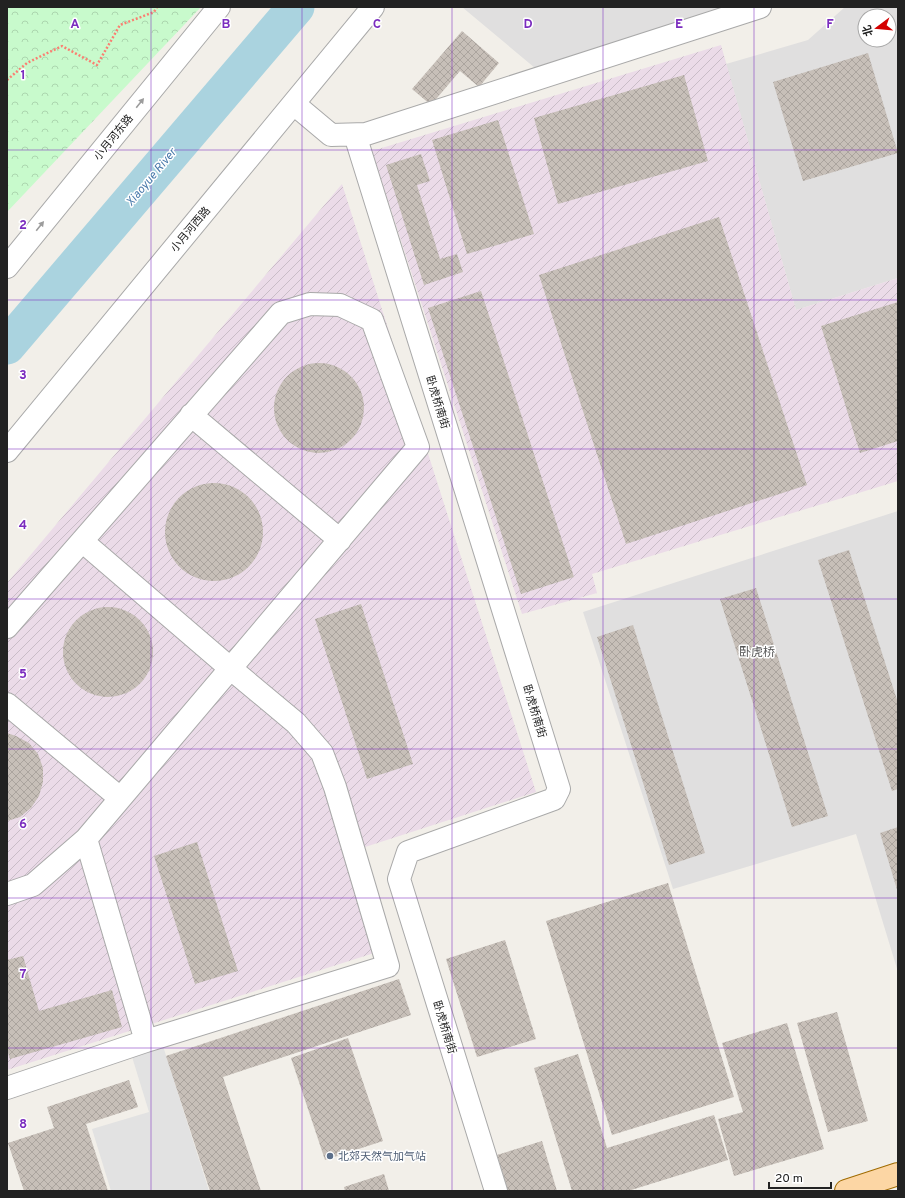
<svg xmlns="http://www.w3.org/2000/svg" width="905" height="1198" font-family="Overpass,'Noto Sans SC',sans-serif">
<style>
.residential{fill:#e0dfdf;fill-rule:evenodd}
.industrial{fill:url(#industrial-furrows)}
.park{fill:url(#park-crowns)}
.parking{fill:#e2e2e2}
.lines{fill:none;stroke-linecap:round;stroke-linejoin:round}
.river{stroke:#aad3df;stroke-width:37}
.building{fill:url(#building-cross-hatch)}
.minor-casing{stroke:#a9a9a9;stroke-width:24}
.major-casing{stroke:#a06b00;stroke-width:24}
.path{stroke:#fa8072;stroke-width:2.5;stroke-dasharray:2 2;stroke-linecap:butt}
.minor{stroke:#fff;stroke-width:22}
.major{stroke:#fcd6a4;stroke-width:22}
.oneway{fill:#9c9c9c}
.grid{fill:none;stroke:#7b2cbf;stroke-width:1;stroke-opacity:0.55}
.service-dot{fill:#5c6f8a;stroke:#fff;stroke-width:1.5}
.labels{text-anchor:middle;stroke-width:3;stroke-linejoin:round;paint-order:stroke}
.street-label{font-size:11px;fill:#222;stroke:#fff}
.service-label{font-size:11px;fill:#4e5e75;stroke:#fff;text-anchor:start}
.water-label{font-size:12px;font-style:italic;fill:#4a7aab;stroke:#fff}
.neighbourhood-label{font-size:12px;fill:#555;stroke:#fff}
.grid-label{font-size:13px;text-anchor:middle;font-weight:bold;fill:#7b2cbf;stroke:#fff;stroke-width:3;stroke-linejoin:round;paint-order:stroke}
</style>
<defs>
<pattern id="industrial-furrows" width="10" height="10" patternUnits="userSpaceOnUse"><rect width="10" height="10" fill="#ebdbe8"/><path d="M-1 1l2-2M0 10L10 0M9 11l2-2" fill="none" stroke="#c9bcc7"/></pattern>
<pattern id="park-crowns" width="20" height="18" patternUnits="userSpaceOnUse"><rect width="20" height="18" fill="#c8facc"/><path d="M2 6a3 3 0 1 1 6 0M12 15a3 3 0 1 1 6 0" fill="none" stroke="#acd6af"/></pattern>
<pattern id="building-cross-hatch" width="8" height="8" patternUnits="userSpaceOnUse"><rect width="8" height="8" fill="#c7bfb8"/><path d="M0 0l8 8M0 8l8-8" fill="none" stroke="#aba49e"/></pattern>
</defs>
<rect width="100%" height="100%" fill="#f2efe9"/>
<path class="residential" d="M462 7H735L535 68Z
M845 7H898V278L796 310 726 64 808 40ZM865 16H889V40H865Z
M898 511V972L856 834 673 889 583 612Z"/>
<path class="industrial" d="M721 45 796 310 898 278V481L592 574 597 593 522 614 372 151Z
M342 184 536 792 362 848 393 947 7 1070V583Z"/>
<path class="park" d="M7 7H201L7 212Z"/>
<path class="parking" d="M163 1046 209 1191H111L92 1129 149 1112 129 1047Z"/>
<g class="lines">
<path class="river" d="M7 346 296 7"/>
</g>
<path class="building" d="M462 31 499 63 479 87 460 71 431 105 412 89Z
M868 53 898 153 803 181 773 82Z
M684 75 708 161 558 204 534 118Z
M498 120 534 234 467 254 432 140Z
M421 154 430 181 417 185 440 259 457 254 463 272 424 285 386 165Z
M719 217 807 485 626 544 539 275Z
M481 291 574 577 521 594 428 308Z
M898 302V441L860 453 821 326Z
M274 408a45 45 0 1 1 90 0a45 45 0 1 1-90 0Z
M165 532a49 49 0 1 1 98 0a49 49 0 1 1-98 0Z
M849 550 898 703V789L892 791 818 560Z
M756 588 828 816 792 827 720 599Z
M361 604 413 764 367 779 315 619Z
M63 652a45 45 0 1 1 90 0a45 45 0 1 1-90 0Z
M633 625 705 853 669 865 597 637Z
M7 733 16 736 29 743 38 754 43 768V782L39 796 31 808 20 817 7 821Z
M898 827V893L880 833Z
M197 842 238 971 195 984 154 856Z
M668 883 734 1097 612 1135 546 921Z
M505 940 536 1039 477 1057 446 959Z
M23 956 39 1011 112 990 122 1027 10 1059 7 1050V960Z
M399 979 411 1015 223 1077 261 1191H210L166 1056Z
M837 1012 868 1121 828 1132 797 1023Z
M787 1023 824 1149 734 1176 718 1119 743 1112 722 1043Z
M348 1038 383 1141 325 1160 291 1058Z
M578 1054 607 1148 714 1115 728 1160 628 1191H572L534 1068Z
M129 1080 138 1107 86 1124 108 1191H24L8 1143 54 1128 47 1107Z
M542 1141 557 1191H508L497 1155Z
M384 1174 389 1191H345L344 1187Z"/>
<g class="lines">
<g class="minor-casing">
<path id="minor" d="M294 104 331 135 366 134 760 7
M355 135 559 789 554 799 408 852 399 879 496 1191
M7 267 219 7
M191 415 340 540
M7 451 373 7
M7 627 281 313 310 304 340 305 372 320 418 447 86 839 33 885 7 894
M7 704 120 798
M86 839 146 1041
M7 1088 146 1041 388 966 335 787 322 753 296 723 230 668 82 541"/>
</g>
<g class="major-casing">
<path id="major" d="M846 1191 898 1174"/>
</g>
<path class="path" d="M7 80 27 63 62 46 97 65 120 25 154 12 157 7"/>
<use href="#minor" class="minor"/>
<use href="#major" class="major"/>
</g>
<defs><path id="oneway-solid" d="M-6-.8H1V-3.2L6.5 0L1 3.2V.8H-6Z"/></defs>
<g class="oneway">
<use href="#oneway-solid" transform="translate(140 103) rotate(-51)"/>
<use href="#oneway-solid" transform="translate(40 226) rotate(-51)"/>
</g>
<path class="grid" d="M151 7V1191M302 7V1191M452 7V1191M603 7V1191M754 7V1191M7 150H898M7 300H898M7 449H898M7 599H898M7 749H898M7 898H898M7 1048H898"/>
<circle class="service-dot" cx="330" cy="1156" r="4"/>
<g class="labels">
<g class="street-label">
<text transform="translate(113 137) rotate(-51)" y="4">小月河东路</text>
<text transform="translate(190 229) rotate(-50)" y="4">小月河西路</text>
<text transform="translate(438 402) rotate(73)" y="4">卧虎桥南街</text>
<text transform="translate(535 711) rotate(73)" y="4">卧虎桥南街</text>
<text transform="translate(445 1027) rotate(73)" y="4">卧虎桥南街</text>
</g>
<g class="service-label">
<text x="338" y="1160">北郊天然气加气站</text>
</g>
<g class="water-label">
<text transform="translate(151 177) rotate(-50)" y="4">Xiaoyue River</text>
</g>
<g class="neighbourhood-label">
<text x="757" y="656">卧虎桥</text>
</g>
</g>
<g class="grid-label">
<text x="75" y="28">A</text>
<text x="226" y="28">B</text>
<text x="377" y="28">C</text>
<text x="528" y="28">D</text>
<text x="679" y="28">E</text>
<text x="830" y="28">F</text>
<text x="23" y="79">1</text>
<text x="23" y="229">2</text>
<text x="23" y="379">3</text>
<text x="23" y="529">4</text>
<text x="23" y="678">5</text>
<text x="23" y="828">6</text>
<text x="23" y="978">7</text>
<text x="23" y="1128">8</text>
</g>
<rect width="905" height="1198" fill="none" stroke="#222222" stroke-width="16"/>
<g transform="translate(877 28) rotate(254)"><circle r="19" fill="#ffffff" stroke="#a7a7a7"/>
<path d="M0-3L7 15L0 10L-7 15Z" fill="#d40000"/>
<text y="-6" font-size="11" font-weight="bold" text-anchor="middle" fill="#222222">北</text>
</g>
<path d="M769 1182v6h62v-6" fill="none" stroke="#222222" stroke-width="2"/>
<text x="775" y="1182" font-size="12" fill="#222222" stroke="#ffffff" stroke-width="3" paint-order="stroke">20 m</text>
</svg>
